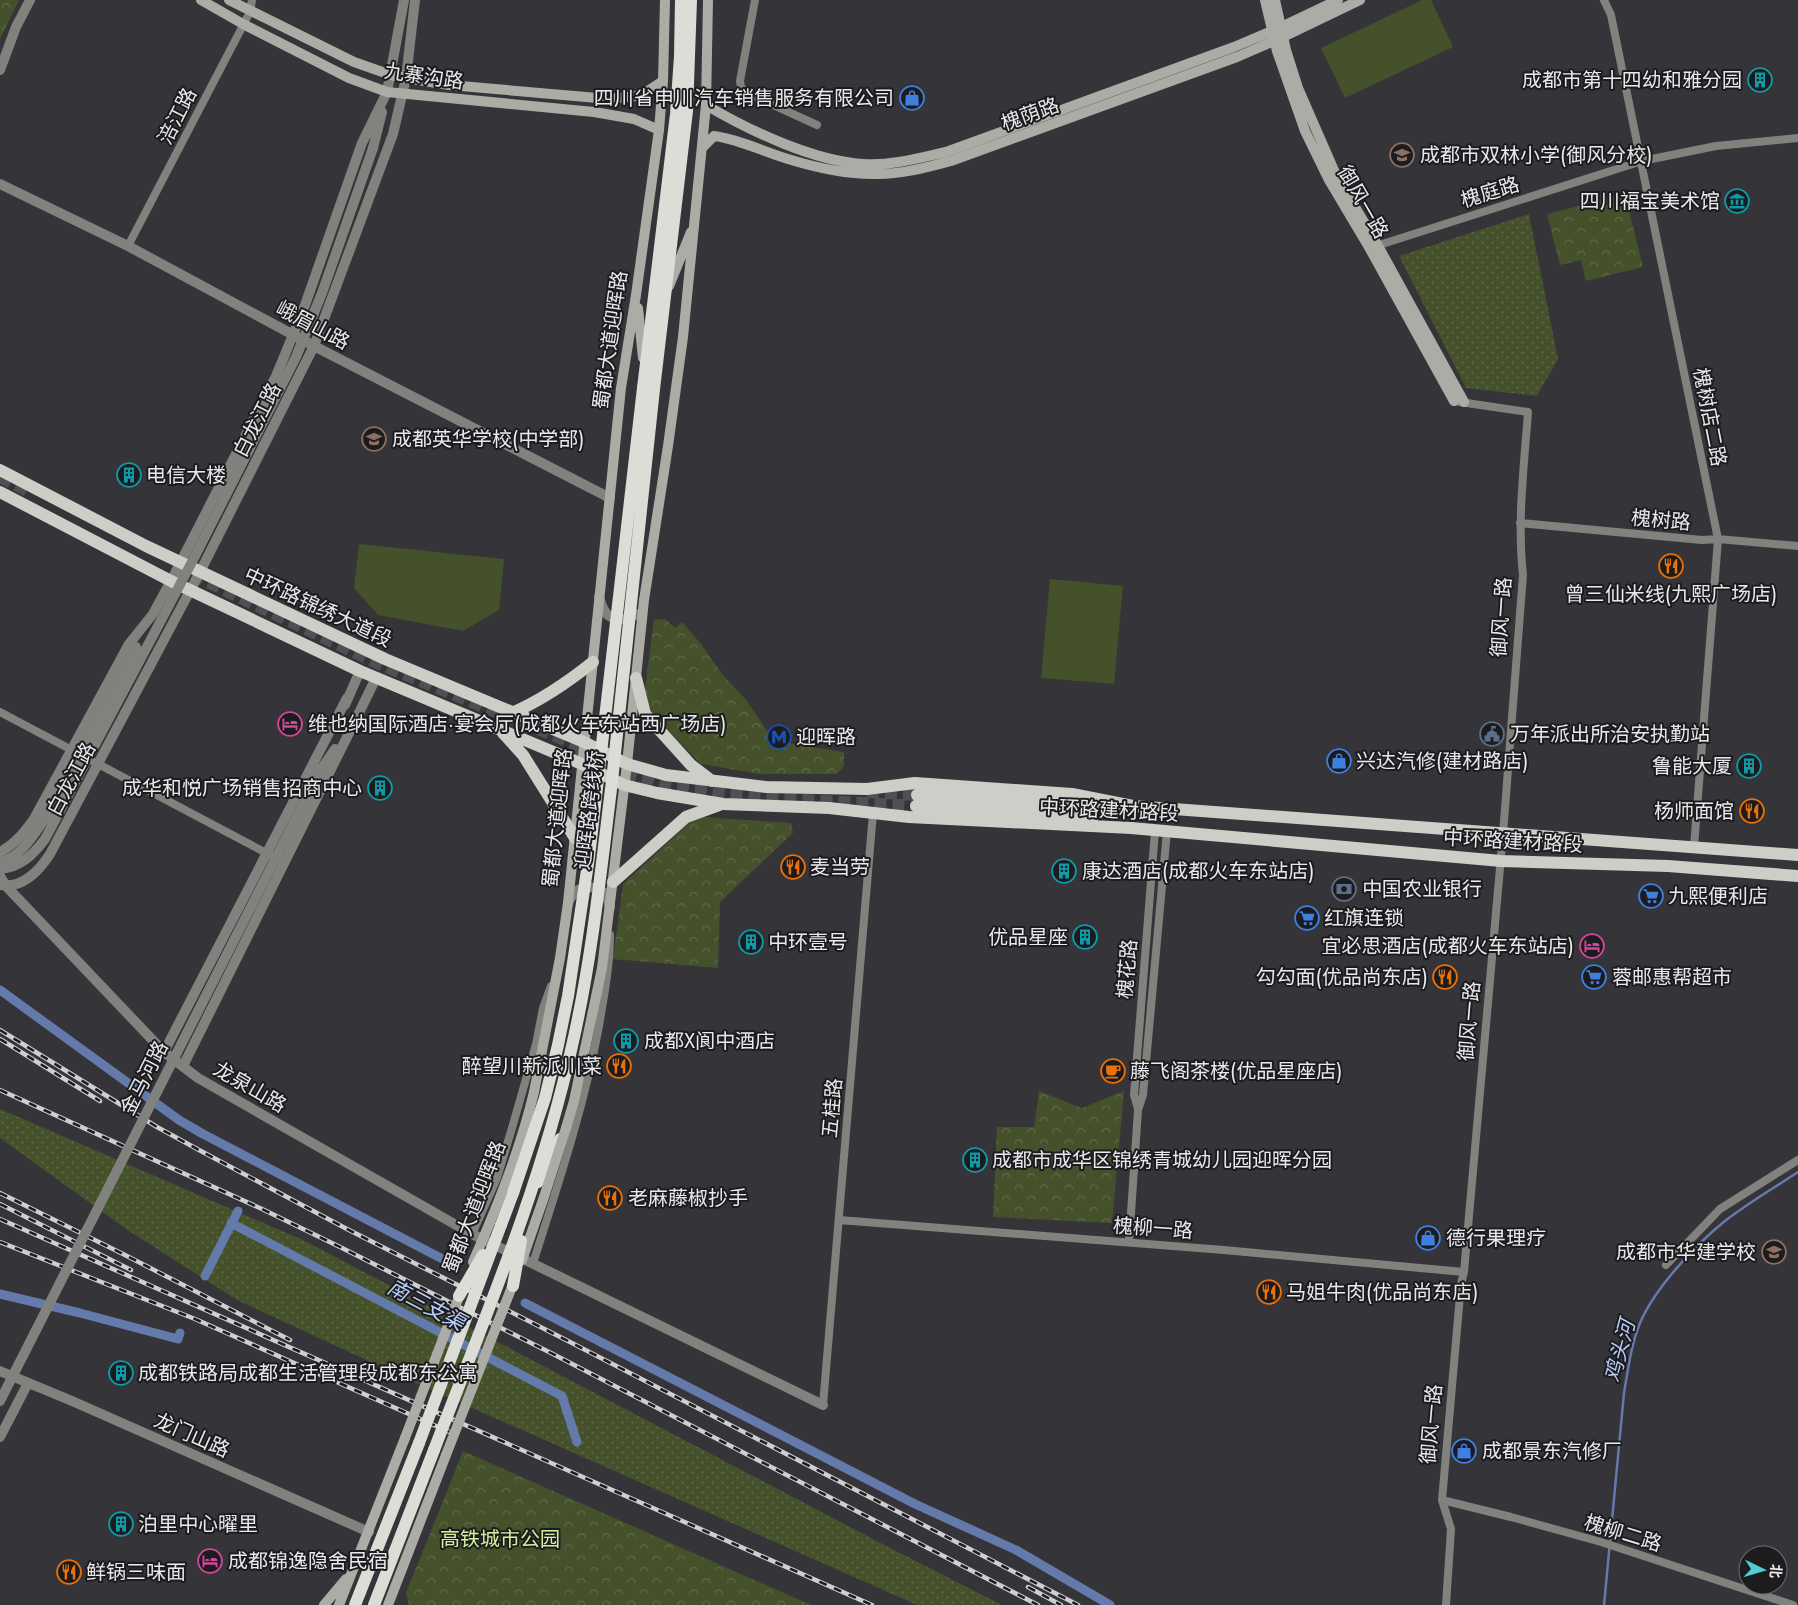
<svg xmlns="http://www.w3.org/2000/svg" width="1798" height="1605" font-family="Jost,'Noto Sans SC',sans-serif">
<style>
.grass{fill:url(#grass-dots)}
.park{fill:url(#park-crowns)}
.pitch{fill:#44512b}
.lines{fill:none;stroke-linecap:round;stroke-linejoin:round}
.stream{stroke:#637aab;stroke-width:2.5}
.canal{stroke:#637aab;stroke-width:9}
.primary-tunnel{stroke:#504f54;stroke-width:12;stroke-dasharray:12 6;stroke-linecap:butt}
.minor{stroke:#81817e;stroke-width:8}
.tertiary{stroke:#81817e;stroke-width:10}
.secondary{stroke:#acaca7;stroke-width:10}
.primary{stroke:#cdcec7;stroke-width:12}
.trunk{stroke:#dcddd6;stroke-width:12}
.rail-casing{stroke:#cfced3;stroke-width:4.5}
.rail{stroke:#1c1c1e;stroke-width:2.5;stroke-dasharray:8;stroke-linecap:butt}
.tertiary-bridge{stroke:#81817e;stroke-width:10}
.secondary-bridge{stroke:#acaca7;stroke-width:10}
.trunk-bridge{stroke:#dcddd6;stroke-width:12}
.labels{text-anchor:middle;stroke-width:4;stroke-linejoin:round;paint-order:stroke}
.street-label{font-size:20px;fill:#e9e8ec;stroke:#1c1c1e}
.poi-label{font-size:20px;fill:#e9e8ec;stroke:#1c1c1e;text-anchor:start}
.park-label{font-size:20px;fill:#d1ee9c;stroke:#1c1c1e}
.water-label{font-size:21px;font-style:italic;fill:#b7cdf9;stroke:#1c1c1e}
</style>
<defs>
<pattern id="grass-dots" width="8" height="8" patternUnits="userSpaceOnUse" patternTransform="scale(1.25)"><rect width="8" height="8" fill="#44512b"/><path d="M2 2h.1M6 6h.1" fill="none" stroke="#5f6a4a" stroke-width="1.8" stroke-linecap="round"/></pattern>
<pattern id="park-crowns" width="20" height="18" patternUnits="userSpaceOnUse" patternTransform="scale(1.25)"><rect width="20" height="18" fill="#44512b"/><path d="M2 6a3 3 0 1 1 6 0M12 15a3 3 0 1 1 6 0" fill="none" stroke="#5f6a4a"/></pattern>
</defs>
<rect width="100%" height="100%" fill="#353439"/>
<path class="grass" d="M1529 214 1558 359 1537 396 1466 388 1399 256Z
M0 1109 303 1240 894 1550 1002 1605H917L416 1383 237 1300 126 1229 0 1138Z"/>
<path class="park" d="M0 0H19L0 39Z
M1625 194 1643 267 1586 281 1581 260 1560 265 1547 214Z
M665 619 675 628 682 622 702 645 721 673 747 701 774 741 844 752V766L837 774H760L701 764 649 710 644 696 654 620Z
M704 817 791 823 793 833 720 902 718 968 613 959 623 884 690 822Z
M1039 1091 1082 1108 1124 1091 1112 1223 993 1217 997 1127H1034Z
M463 1451 811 1605H409L406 1593Z"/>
<path class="pitch" d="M1422 0H1431L1453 47 1345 98 1321 48Z
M359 544 504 559 499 610 463 631 378 615 354 588Z
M1050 579 1123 586 1114 684 1041 678Z"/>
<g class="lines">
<path class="stream" d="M1604 1605 1624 1393C1628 1370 1631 1345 1640 1323 1655 1288 1695 1245 1725 1221 1748 1203 1774 1188 1798 1172"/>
<path class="canal" d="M0 990 179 1120 203 1134 454 1265
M231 1223 562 1396 577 1442
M205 1276 238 1211
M0 1294 80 1313 178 1339 180 1333
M525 1303 915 1504 1016 1550 1110 1605"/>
<path class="primary-tunnel" d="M0 477 29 492
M176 567 379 664 594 752
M574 755C608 769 644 781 680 787 756 800 839 801 916 806
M867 792 917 795"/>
<path class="minor" d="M755 0 740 81 741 87 747 93 817 125
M1604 0 1611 15 1718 539 1694 847
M128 246 250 12 252 0
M1373 247 1642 161 1716 146 1798 138
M1520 523 1702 540 1718 539 1798 546
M0 712 270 855
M1138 1109 1134 1095 1155 831
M839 1220 1224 1250 1464 1272
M472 1234 497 1178 512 1128 536 1044 543 1008 551 986
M1129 1242 1138 1110 1143 1095 1167 831
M533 1263C558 1185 584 1107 599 1026 604 995 610 966 610 935
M1666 1265 1720 1209 1798 1160
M823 1405 873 813
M1442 1500 1511 1517 1601 1542 1793 1605
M1446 1605 1451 1529 1442 1500 1461 1284 1464 1272 1503 834 1523 575C1517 521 1524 467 1528 412L1460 402"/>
<path class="tertiary" d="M0 70 16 27 30 0
M373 148 382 112
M0 184 128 246 314 346 610 498
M599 597C601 603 602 608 606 613 612 621 629 621 636 614
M345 705 360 671
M356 719 376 678
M320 771 335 749
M0 852C15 844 24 833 34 819L129 644 153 614 171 581 276 376 284 357 305 305 362 143 387 92 404 0
M0 876 6 886 164 1052 198 1078 472 1234 823 1405
M0 885C23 889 39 871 50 854L200 572 314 346 393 134 406 78 415 0
M568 903C570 899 572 895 574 893 583 885 600 885 606 896 608 899 609 904 610 907
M164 1052 347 698
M183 1066 358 715
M0 1371 72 1401 369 1532
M0 1437 28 1383"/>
<path class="secondary" d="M201 0 243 24 349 78 387 92 594 112 634 119 659 130
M229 0 354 62 391 75 406 78 449 85 609 99 636 96 648 91 663 81
M1265 0 1277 51 1305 131 1329 180 1370 249 1454 401
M1275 0 1286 50 1298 88 1336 175 1377 244 1464 402
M706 105C748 130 813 161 863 164 890 166 919 158 946 152L1234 47 1281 27 1338 0
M703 147 714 136C739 139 764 152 788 159 817 168 848 175 879 174 903 174 927 167 951 161L1237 57 1283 37 1360 0
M669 286 691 232
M638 308 643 358
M534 1092 560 958 568 903 621 388 636 295 659 130 663 81 665 0
M566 1128 574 1101 602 968 627 764 644 600 668 446 683 337 706 105 708 0
M324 1605 346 1579
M339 1605 405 1438
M388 1605 446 1455"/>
<path class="primary" d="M0 470 146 546 385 659 584 742 627 764 666 775 766 787 867 789 915 783 1072 794 1133 806 1798 855
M0 492 171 581 360 671 582 764 624 785 657 793 723 804 829 808 909 817 1131 828 1501 861 1668 866 1798 876
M636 678 645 714 691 765 712 781
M512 713C542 700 568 682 593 662
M503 733 523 755 575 838
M917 795 1072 806H1105
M916 806 1072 816 1092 821
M613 882 686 817 719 805"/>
<path class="trunk" d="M643 388 676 114 680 56 681 0
M654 389 687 111 691 0
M538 1182 560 1139
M501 1225 513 1193 515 1183
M355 1605 419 1443
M374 1605 434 1450"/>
<g class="rail-casing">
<path id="rail" d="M0 1030 157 1127 199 1150 345 1228 570 1342 1078 1605
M0 1039 100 1101
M0 1090 262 1209 340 1247 551 1353 1038 1605
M0 1193 123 1254 290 1340
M0 1204 131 1270
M0 1219 872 1605
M0 1242 195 1319 454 1434
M1028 1587 1061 1605"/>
</g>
<use href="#rail" class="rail"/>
<path class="tertiary-bridge" d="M0 862C20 858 33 836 44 820L136 647
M0 869C21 867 33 855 45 839L193 560 296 357 322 293 373 148
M0 1401 320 771"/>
<path class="secondary-bridge" d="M522 1260 544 1197 566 1128
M473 1262C497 1207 520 1151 534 1092
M405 1438 462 1289
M446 1455 515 1279"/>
<path class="trunk-bridge" d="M513 1193 545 1098 558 1045 568 996 589 857 643 388
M513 1286 521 1241
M459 1296 483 1255
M419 1443 501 1225
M434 1450C485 1317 541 1186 572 1046 592 959 601 870 612 781 627 651 640 520 654 389"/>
</g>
<defs>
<g id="building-ring" transform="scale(1.25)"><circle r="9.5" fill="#1c1c1e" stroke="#0f9aa8" stroke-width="1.5"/><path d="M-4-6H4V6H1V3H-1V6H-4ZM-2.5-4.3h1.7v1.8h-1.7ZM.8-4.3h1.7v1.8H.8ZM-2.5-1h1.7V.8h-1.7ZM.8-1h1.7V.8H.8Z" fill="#0f9aa8"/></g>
<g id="shop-ring" transform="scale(1.25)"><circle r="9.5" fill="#1c1c1e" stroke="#3f7fe0" stroke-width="1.5"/><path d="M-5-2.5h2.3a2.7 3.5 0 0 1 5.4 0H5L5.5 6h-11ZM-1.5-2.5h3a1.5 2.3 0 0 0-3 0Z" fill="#3f7fe0"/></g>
<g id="school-ring" transform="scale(1.25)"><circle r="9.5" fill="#1c1c1e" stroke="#8d6e63" stroke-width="1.5"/><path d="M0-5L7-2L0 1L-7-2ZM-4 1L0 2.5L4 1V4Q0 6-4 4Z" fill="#8d6e63"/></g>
<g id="museum-ring" transform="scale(1.25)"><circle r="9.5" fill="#1c1c1e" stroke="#0f9aa8" stroke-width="1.5"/><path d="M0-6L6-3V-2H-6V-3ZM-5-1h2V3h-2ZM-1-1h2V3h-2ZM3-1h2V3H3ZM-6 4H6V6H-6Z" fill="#0f9aa8"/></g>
<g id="restaurant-ring" transform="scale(1.25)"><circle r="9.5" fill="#1c1c1e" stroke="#e8710a" stroke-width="1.5"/><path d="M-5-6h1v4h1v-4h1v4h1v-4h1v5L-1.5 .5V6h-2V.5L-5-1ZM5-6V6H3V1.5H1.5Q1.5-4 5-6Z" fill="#e8710a"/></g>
<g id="hotel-ring" transform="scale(1.25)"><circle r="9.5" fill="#1c1c1e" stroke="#d1479c" stroke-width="1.5"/><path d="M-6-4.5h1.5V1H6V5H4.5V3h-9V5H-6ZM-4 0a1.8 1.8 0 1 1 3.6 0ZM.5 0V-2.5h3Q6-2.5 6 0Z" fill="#d1479c"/></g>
<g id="civic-ring" transform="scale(1.25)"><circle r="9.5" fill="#1c1c1e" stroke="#5c6f8a" stroke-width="1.5"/><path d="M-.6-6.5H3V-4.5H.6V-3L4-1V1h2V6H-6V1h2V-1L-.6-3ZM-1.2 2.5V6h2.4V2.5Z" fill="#5c6f8a"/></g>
<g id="metro-ring" transform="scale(1.25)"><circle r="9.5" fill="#1c1c1e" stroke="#1a4fb4" stroke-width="1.5"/><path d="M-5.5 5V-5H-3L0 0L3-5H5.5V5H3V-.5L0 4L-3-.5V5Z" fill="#1a4fb4"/></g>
<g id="bank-ring" transform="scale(1.25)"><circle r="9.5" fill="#1c1c1e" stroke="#5c6f8a" stroke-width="1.5"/><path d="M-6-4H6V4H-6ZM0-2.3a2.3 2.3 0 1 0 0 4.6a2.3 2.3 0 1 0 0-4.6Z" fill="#5c6f8a"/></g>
<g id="supermarket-ring" transform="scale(1.25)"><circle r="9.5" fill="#1c1c1e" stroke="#3f7fe0" stroke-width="1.5"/><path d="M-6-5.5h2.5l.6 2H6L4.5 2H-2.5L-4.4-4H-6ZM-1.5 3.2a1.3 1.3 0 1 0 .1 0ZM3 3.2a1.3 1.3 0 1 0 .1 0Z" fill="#3f7fe0"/></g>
<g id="cafe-ring" transform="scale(1.25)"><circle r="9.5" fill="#1c1c1e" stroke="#e8710a" stroke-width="1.5"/><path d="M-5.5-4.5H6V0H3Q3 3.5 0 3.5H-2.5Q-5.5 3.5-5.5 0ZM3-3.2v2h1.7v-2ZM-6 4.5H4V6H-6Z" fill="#e8710a"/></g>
</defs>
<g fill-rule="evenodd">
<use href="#building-ring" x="1760" y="80"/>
<use href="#shop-ring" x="912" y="98"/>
<use href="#school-ring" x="1402" y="155"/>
<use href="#museum-ring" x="1737" y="201"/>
<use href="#school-ring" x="374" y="439"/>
<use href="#building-ring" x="129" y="475"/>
<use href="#restaurant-ring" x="1671" y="566"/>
<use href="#hotel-ring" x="290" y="724"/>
<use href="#civic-ring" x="1492" y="734"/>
<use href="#metro-ring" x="779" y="737"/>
<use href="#shop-ring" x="1339" y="761"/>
<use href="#building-ring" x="1749" y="766"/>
<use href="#building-ring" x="380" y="788"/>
<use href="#restaurant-ring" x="1752" y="811"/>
<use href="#restaurant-ring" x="793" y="867"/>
<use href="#building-ring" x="1064" y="871"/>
<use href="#bank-ring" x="1344" y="889"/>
<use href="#supermarket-ring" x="1651" y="896"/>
<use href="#supermarket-ring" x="1307" y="918"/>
<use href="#building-ring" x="1085" y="937"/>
<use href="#building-ring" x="751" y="942"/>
<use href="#hotel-ring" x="1592" y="946"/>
<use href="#restaurant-ring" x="1445" y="977"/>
<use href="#supermarket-ring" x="1594" y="977"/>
<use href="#building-ring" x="626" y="1041"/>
<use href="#restaurant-ring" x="619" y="1066"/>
<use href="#cafe-ring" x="1113" y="1071"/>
<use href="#building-ring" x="975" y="1160"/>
<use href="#restaurant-ring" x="610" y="1198"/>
<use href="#shop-ring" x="1428" y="1238"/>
<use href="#school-ring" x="1774" y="1252"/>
<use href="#restaurant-ring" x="1269" y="1292"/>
<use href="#building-ring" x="121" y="1373"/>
<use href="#shop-ring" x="1464" y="1451"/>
<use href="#building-ring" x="121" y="1524"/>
<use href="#hotel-ring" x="210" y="1561"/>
<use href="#restaurant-ring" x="69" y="1572"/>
</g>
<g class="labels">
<g class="street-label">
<text transform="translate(424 76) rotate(8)" y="7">九寨沟路</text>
<text transform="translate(1030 114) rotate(-20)" y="7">槐荫路</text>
<text transform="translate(177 116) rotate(-63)" y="7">涪江路</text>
<text transform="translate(1490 192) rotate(-17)" y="7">槐庭路</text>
<text transform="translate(1363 202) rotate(60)" y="7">御风一路</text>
<text transform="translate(313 325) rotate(28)" y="7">峨眉山路</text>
<text transform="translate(610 340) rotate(-82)" y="7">蜀都大道迎晖路</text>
<text transform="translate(1710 417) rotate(79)" y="7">槐树店二路</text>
<text transform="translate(257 420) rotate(-63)" y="7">白龙江路</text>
<text transform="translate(1661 520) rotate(5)" y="7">槐树路</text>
<text transform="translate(318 607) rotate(25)" y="7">中环路锦绣大道段</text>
<text transform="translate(1501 617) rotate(-86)" y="7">御风一路</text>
<text transform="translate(71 779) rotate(-62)" y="7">白龙江路</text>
<text transform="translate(589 810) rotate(-83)" y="7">迎晖路跨线桥</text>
<text transform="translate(1109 810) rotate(3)" y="7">中环路建材路段</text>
<text transform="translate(557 818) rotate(-84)" y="7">蜀都大道迎晖路</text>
<text transform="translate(1513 841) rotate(3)" y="7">中环路建材路段</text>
<text transform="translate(1127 969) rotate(-85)" y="7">槐花路</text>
<text transform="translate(1469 1021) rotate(-85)" y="7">御风一路</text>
<text transform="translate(144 1078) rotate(-63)" y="7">金马河路</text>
<text transform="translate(250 1087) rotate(30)" y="7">龙泉山路</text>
<text transform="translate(832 1108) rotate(-85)" y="7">五桂路</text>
<text transform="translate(474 1207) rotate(-69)" y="7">蜀都大道迎晖路</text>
<text transform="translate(1153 1228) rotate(4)" y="7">槐柳一路</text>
<text transform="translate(1431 1424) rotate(-85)" y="7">御风一路</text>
<text transform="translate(192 1435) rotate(24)" y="7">龙门山路</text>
<text transform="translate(1623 1533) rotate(17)" y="7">槐柳二路</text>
</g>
<g class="poi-label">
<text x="1742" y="87" text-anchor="end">成都市第十四幼和雅分园</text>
<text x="894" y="105" text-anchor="end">四川省申川汽车销售服务有限公司</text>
<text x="1420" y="162">成都市双林小学(御风分校)</text>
<text x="1720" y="208" text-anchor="end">四川福宝美术馆</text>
<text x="392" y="446">成都英华学校(中学部)</text>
<text x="146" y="482">电信大楼</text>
<text x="1671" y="601" text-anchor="middle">曾三仙米线(九熙广场店)</text>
<text x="308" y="731">维也纳国际酒店·宴会厅(成都火车东站西广场店)</text>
<text x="1510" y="741">万年派出所治安执勤站</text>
<text x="796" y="744">迎晖路</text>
<text x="1356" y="768">兴达汽修(建材路店)</text>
<text x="1732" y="773" text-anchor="end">鲁能大厦</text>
<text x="362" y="795" text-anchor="end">成华和悦广场销售招商中心</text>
<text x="1734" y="818" text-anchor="end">杨师面馆</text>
<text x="810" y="874">麦当劳</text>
<text x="1082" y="878">康达酒店(成都火车东站店)</text>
<text x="1362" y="896">中国农业银行</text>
<text x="1668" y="903">九熙便利店</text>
<text x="1324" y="925">红旗连锁</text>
<text x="1068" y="944" text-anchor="end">优品星座</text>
<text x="768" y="949">中环壹号</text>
<text x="1574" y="953" text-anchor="end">宜必思酒店(成都火车东站店)</text>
<text x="1428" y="984" text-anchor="end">勾勾面(优品尚东店)</text>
<text x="1612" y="984">蓉邮惠帮超市</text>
<text x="644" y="1048">成都X阆中酒店</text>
<text x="602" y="1073" text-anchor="end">醉望川新派川菜</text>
<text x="1130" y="1078">藤飞阁茶楼(优品星座店)</text>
<text x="992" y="1167">成都市成华区锦绣青城幼儿园迎晖分园</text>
<text x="628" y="1205">老麻藤椒抄手</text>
<text x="1446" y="1245">德行果理疗</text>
<text x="1756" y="1259" text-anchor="end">成都市华建学校</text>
<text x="1286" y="1299">马姐牛肉(优品尚东店)</text>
<text x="138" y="1380">成都铁路局成都生活管理段成都东公寓</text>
<text x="1482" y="1458">成都景东汽修厂</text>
<text x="138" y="1531">泊里中心曜里</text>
<text x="228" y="1568">成都锦逸隐舍民宿</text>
<text x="86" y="1579">鲜锅三味面</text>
</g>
<g class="park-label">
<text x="500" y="1546">高铁城市公园</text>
</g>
<g class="water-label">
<text transform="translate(426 1305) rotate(28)" y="7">南三支渠</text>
<text transform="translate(1620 1351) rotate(-75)" y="7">鸡头河</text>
</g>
</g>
<g transform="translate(1763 1570) rotate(95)"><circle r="24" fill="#1c1c1e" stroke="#6e6e70"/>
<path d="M0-4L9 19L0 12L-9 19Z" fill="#51ccd3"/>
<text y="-8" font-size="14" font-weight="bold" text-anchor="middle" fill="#e9e8ec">北</text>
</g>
</svg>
